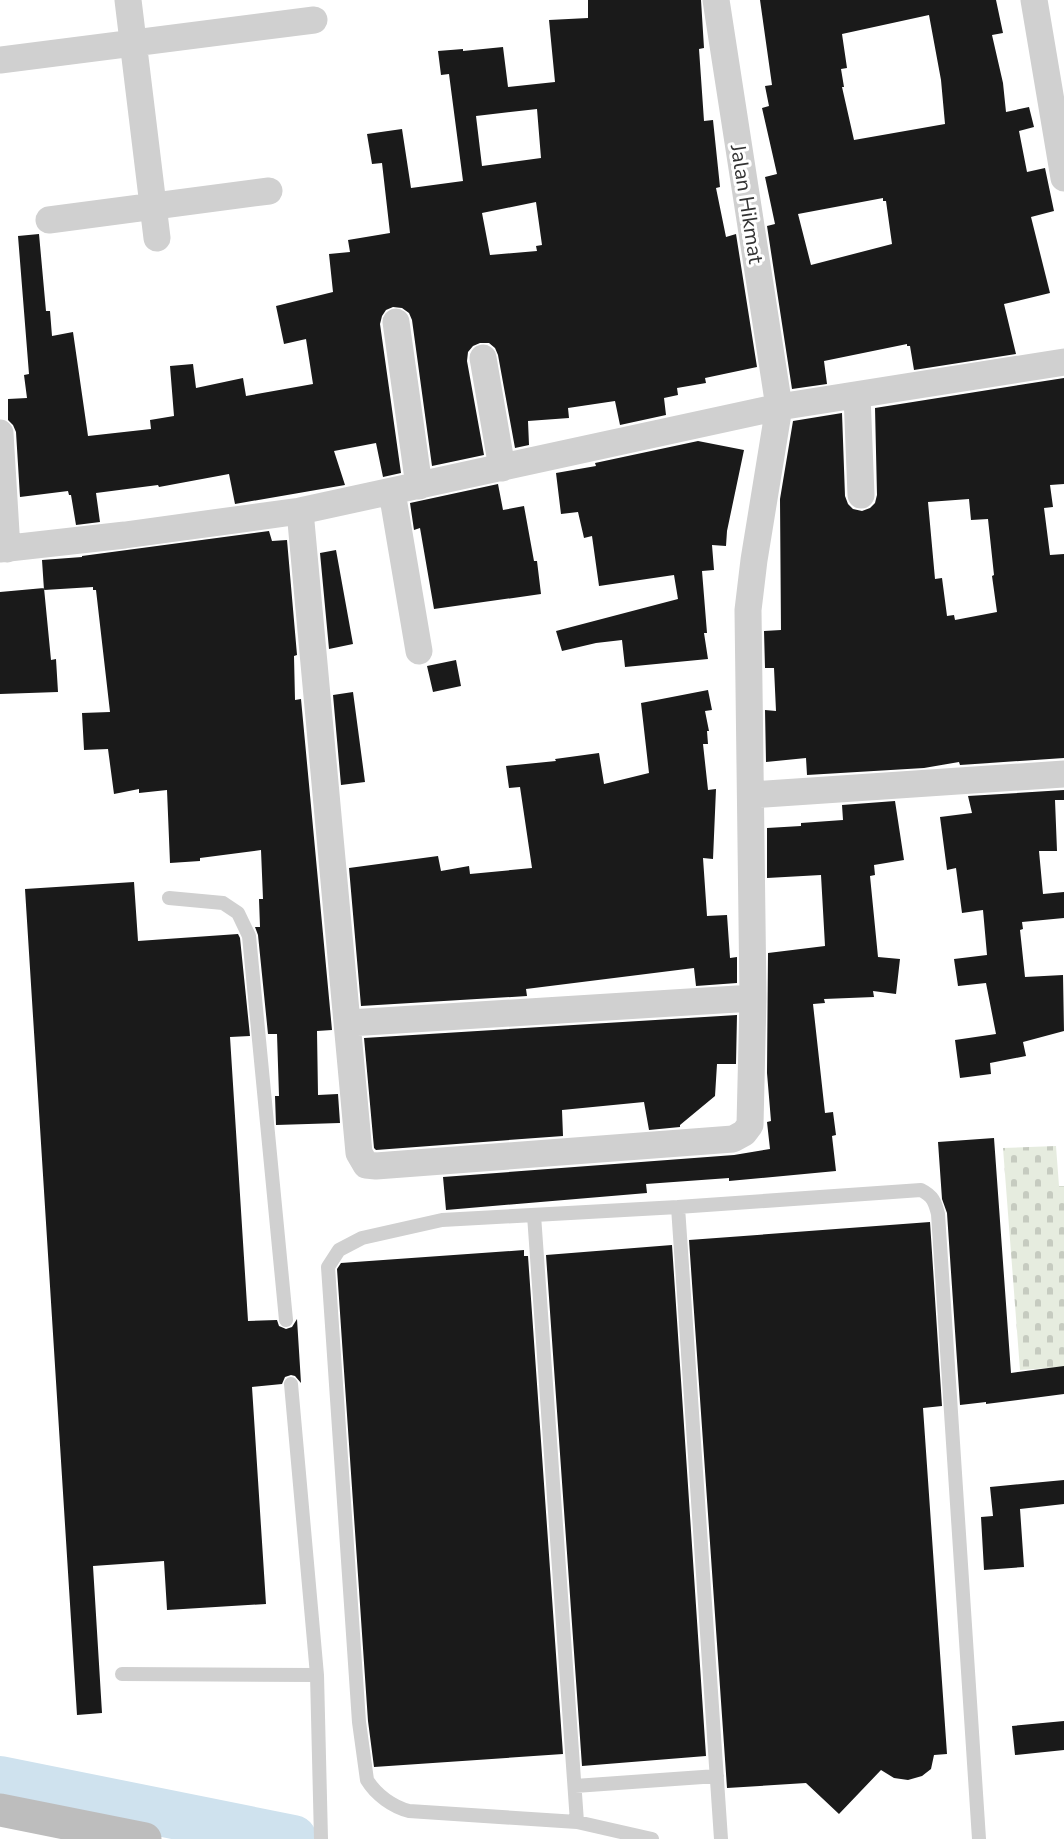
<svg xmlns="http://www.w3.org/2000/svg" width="1064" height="1839" font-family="'Nunito Sans',sans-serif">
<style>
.cemetery{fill:url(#cemetery-stones)}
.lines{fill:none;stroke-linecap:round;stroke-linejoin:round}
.river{stroke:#cfe2ee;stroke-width:48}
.building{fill:#1a1a1a;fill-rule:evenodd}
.lane{stroke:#d0d0d0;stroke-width:14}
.street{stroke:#d0d0d0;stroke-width:27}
.secondary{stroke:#bdbdbd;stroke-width:33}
.labels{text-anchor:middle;stroke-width:6;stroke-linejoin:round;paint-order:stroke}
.street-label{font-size:21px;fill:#333;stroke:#fff}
</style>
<defs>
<pattern id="cemetery-stones" width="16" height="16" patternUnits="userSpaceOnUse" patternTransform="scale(1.5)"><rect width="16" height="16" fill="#e6ecdf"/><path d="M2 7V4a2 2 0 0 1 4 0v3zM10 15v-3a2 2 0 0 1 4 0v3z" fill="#c6cbc0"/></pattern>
</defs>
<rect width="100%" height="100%" fill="#fff"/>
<path class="cemetery" d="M1056 1146 1059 1186H1064V1367L1020 1370 1003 1148Z"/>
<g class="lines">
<path class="river" d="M0 1780 293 1839"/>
</g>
<path class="building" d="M588 0H701L704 48 699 49 704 121 713 120 720 187 716 188 726 237 736 234 757 367 705 378 706 383 677 388 678 395 664 398 666 415 620 425 615 401 568 408 569 418 528 421 529 445 515 448 498 355 495 348 489 343H480L473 346 468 352 467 361 484 455 432 466 412 320 409 313 402 308 393 307 386 310 382 316 380 324 401 473 383 477 376 443 334 451 345 485 235 504 229 474 159 487 158 485 96 493 100 522 76 525 71 495H69L68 491 20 497 16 432 13 425 8 420V399L27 398 24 375 29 374 18 236 39 234 46 311H50L52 336 73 332 88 436 151 429 150 420 174 416 170 366 193 364 196 388 243 378 246 396 313 384 306 339 284 344 276 306 333 292 329 254 350 252 348 240 390 233 382 163 372 164 367 134 402 129 411 188 463 181 449 74 441 75 438 51 463 49V51L503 47 508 87 555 82 549 20 588 18ZM537 109 541 158 482 166 476 116ZM536 202 542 245 536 246 537 251 490 255 482 213Z
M760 0H996L1003 33 992 35 1003 83 1006 112 1029 107 1034 127 1019 131 1027 172 1045 168 1054 211 1031 217 1050 293 1004 304 1016 354 914 370 910 346H907V344L824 361 827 384 792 389 767 226 775 224 765 177 777 174 762 108 769 106 765 86 772 85ZM929 15 941 80 945 124 854 140 842 87H844L841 69 847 68 842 34ZM883 198V201H886L892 244 811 265 798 214Z
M1064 378V484L1050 485 1053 507 1044 508 1050 555 1064 554V758L960 765 959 762 924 768 807 775 806 758 766 762 765 710 776 711 774 668H765L764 631 781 630 780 499 793 421 842 413 845 496 848 504 853 509 862 511 870 508 875 503 877 495 875 408ZM969 499 971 520 988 519 994 575 992 576 997 612 955 620 954 615 947 616 942 578 935 579 928 502Z
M698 441 744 450 727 531 726 546 712 545 714 570 702 571 707 633H704L708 659 625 667 622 640 596 643 562 651 556 631 678 599 674 575 599 586 592 536 584 538 578 512 561 514 556 473 596 466 595 463Z
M498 484 503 510 524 506 534 561H537L541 594 434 609 420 528 414 530 410 503Z
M269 531 272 541 287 540 297 655 294 656 295 700 301 699 332 1030 317 1031 318 1095 338 1094 340 1123 276 1125 275 1096H279L277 1034H268L258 935 255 927H260L259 899H263L261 850 200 858V861L170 863 167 790 139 793V789L114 794 108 749 84 750 82 713 110 712 96 590H93V587L44 590 42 560 82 557V556Z
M336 550 353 644 329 649 320 553Z
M44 588 51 660 56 659 58 692 0 694V592Z
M456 660 461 686 433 692 427 666Z
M708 690 712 710 705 711 709 731H707L708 744H703L708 790 716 789 713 859 703 858 707 916 727 915 730 958 737 957V983L696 986 694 968 526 989 527 996 361 1006 349 868 438 856 441 871 469 866 470 874 532 868 520 787 509 788 506 766 556 761 555 759 599 753 604 784 649 773 641 703Z
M353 692 365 782 341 785 333 695Z
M1064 790V800H1055L1057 851H1039L1043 894 1064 892V918L1022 922 1023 929 1020 930 1025 977 1063 975 1064 1031 1023 1042 1026 1056 990 1063 991 1074 960 1078 955 1040 996 1034 986 983 958 986 954 959 987 955 983 910 962 913 956 868 947 870 940 817 972 813 968 796Z
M895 801 904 860 874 865 875 875 870 876 878 957 900 959 896 994 873 991 874 997 824 999 825 1003 813 1004 825 1113 833 1112 836 1135 832 1136 836 1171 729 1181V1178L646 1184 647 1193 446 1210 443 1177 734 1155 770 1149 767 1122 771 1121 767 1073 768 953 825 946 821 875 767 878V828L801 826V823L843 820 842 805Z
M134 882 138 941 238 934 240 938 250 1036 230 1037 248 1321 277 1320 279 1326 286 1329 292 1327 297 1319 301 1383 295 1376 291 1375 285 1377 282 1384 252 1387 266 1604 167 1610 164 1561 93 1566 102 1713 77 1715 25 889Z
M737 1015 736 1064H717L715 1096 680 1125V1127L649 1130 644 1102 562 1110 563 1136 376 1150 374 1148 364 1038Z
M994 1138 1011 1373 1064 1366V1394L986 1404V1402L960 1405 947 1213 942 1199 938 1142Z
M930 1222 942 1406 923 1408 947 1754 934 1755 931 1769 922 1776 908 1780 894 1778 881 1770 839 1814 806 1783 727 1788 689 1240Z
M672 1245 706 1756 582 1766 546 1255Z
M524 1250V1256H528L563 1754 374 1767 368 1721 337 1269 341 1263Z
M1064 1480V1504L1020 1509 1024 1567 984 1570 981 1517 993 1516 990 1487Z
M1064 1721V1750L1015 1755 1012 1726Z"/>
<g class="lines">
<path class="lane" d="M169 898 223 903 238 913 249 936 286 1320
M678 1207 721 1839
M534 1215 577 1822
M291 1384 317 1675 321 1839
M122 1674 317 1675
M575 1786 717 1776
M652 1839 577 1822 409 1811C393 1807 376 1795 367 1780L359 1722 328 1267 339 1250 362 1238 442 1220 678 1207 921 1190C933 1196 935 1202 938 1214L979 1839"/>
<path class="street" d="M128 0 157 238
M1034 0 1064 178
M0 60 314 20
M49 220 269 191
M396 322 419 486
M483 358 502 468
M857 395 861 495
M0 433 7 549
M392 492 419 651
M300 511 359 1153 366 1165 376 1166 733 1139 744 1133 750 1125 753 998 748 610 754 560 779 407 716 0
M0 549 125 535 300 511 779 407 1064 362
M751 795 1064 774
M349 1023 753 998"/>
<path class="secondary" d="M0 1810 145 1839"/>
</g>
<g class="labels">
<g class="street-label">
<text transform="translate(747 204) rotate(81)" y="7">Jalan Hikmat</text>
</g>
</g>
</svg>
